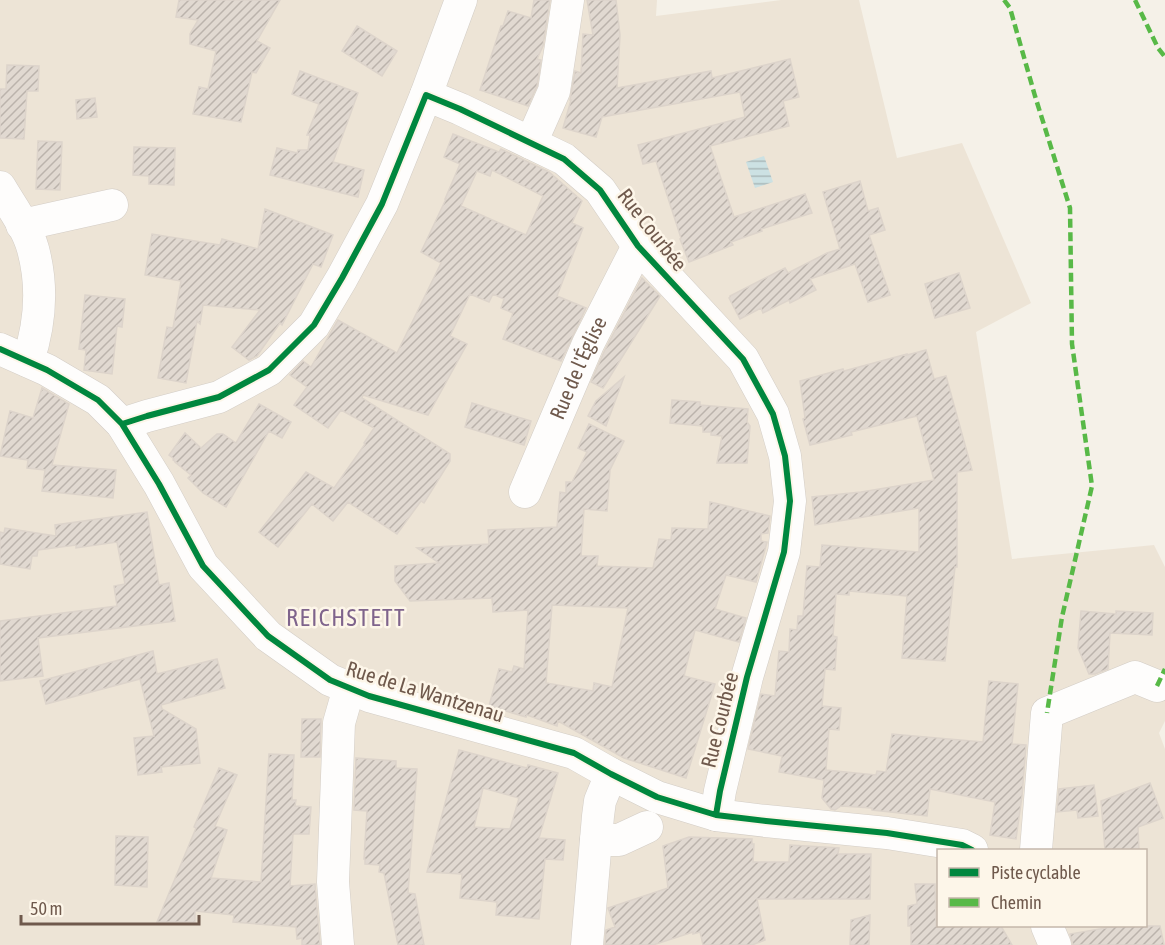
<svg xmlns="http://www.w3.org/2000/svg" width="1165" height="945" font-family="'Asap Condensed',sans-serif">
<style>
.residential{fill:#ede4d6;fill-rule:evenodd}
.water{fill:url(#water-rules)}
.building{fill:url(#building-hatch);stroke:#ddd4cb;stroke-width:1.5;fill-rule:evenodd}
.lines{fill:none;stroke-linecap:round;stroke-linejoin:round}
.minor-casing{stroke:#d3cdc6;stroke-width:33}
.minor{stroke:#fefdfc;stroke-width:32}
.quiet{stroke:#58b947;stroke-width:4.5;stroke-dasharray:9 4.5;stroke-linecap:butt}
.cycleway-casing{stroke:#fdf6e9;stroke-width:10}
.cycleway{stroke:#00873e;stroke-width:6}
.labels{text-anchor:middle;stroke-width:5;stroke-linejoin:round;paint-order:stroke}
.street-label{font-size:21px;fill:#6f594c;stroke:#fdf6e9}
.quarter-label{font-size:24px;letter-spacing:1.5px;fill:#7f648c;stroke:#fdf6e9}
</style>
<defs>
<pattern id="water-rules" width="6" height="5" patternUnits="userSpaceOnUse" patternTransform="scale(1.5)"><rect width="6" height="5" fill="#cce1e3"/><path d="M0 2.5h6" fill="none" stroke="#aab9ba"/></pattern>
<pattern id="building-hatch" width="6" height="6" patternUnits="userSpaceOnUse" patternTransform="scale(1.5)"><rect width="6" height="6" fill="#e1d9d1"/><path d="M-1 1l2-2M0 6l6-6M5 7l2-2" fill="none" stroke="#bbb3ac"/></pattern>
</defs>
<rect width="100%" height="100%" fill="#f5f1e8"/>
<path class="residential" d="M0 0H657L656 16 781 0H859L897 158 962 143 1031 303 976 332 1012 559 1154 545 1165 567V721L1159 733 1165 749V945H0ZM938 850H1146V926H938Z"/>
<path class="water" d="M764 156 773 182 755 188 746 162Z"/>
<path class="building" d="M179 0H280L257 41 270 48 256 73 252 72 241 122 193 114 199 87 208 89 216 51 190 44V34L198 20 176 17Z
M534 0H550L543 46 537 59 541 60 537 86 528 106 480 90 501 26H503L508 11 531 18Z
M587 0H616L620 35 617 88 711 71 712 78 790 59 799 97 783 101 789 126 710 146 734 217 805 194 812 213 761 229 762 231 731 242 733 245 689 262 680 239 681 238 656 161 643 164 638 145 745 117 740 92 602 117 596 137 563 128 571 100H570L575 71 581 73 583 34 593 35Z
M357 26 397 51 382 76 342 51Z
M7 65 39 66 38 91H27L24 139 0 138V89H6Z
M300 71 358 93 333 162 364 170 358 197 270 175 277 148 297 153 298 150H308L310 135H307L319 104 292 94Z
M95 98 97 117 77 119 76 100Z
M453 134 499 152 501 149 549 172 582 201 572 223 583 228 557 296 586 308 561 361 503 339 513 313 501 308 504 299 493 294 489 302 470 294 450 336 467 344 428 415 363 395 362 398 450 454V461L424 503 421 501 397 534 348 502 333 521 312 504 278 547 259 532 306 472 334 488 365 444 364 443 374 428 341 410 328 428 294 405 307 387 290 375 303 361 311 367 338 320 397 353 441 263 421 252 446 199H445L460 164 444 157ZM492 170 543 196 526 235 461 206 477 171 490 176Z
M38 141 62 142 60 190 36 189Z
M134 147 175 148 174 185 149 184V176L133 175Z
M860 181 868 211 878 208 885 230 869 235 890 295 868 302 855 264 810 279 816 290 790 303 789 300 763 313 761 308 740 319 729 298 730 297V296L785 268 788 273 827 253 840 249 823 192Z
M265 209 333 235 321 267 313 264 282 325 280 323 257 356 249 360 232 347 260 310 203 305 200 324 197 321 186 383 158 378 167 327 173 328 181 281 145 275 152 234 220 245 222 239 258 249Z
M959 273 970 308 935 318 925 284Z
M642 278 660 296 603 388 591 382 604 352Z
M85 295 125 299 122 327 117 326 112 374 84 370 86 350 79 349Z
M926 350 934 379 946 376 972 470 957 472V567H955L945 661 902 658 907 596 849 591V595L836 594 833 636 837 637 835 670 825 669 822 706 841 708 839 730 829 729 826 770 876 775 877 771 886 772 892 734 983 742 989 681 1018 684 1012 744 1026 745 1022 796 1016 839 990 835 995 802 930 789 927 816 872 810V808L841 806 835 810 831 809 822 798 824 780 779 772 782 756 748 749 761 694 775 696 779 651 789 652 790 629 797 630 798 616H803L807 566 820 567 822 545 919 552V508L815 525 812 497 861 492 934 480 917 416 851 432 852 435 810 445 803 419 805 418 800 381 843 369 844 371 907 354V355Z
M624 377 606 426 588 416 596 401Z
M42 388 69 404 52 465 116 470 113 498 42 491 45 470 27 468 28 460 0 456 10 411 33 418Z
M672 400 700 402V405L748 409 747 422 750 426 747 463H717L722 436 711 435V432H703V426L670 423Z
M472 403 531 421 524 445 465 427Z
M259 404 291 422 282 438 269 431 226 507 203 493 188 478 191 475 176 463H177L173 460 174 459 169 455 185 433 201 448 217 434H223L236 443Z
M589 424 624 441 610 470 607 511 584 509 581 556H598L597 566 653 568 659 539 671 540 672 528 708 529 710 502 770 516 768 533 761 534V541L767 542 756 582 726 575 715 609 746 618 739 642 695 630 684 676 715 684 686 778 624 758 558 721 557 726 527 715 526 717 489 706 499 669 512 672 514 666 524 669 528 610 493 612 492 598 410 601 395 581V566L439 563 417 548 489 544 488 530 557 527 560 492 566 493V482H572L587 452 578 448ZM552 605 628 608 612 687 594 683 593 691 546 683Z
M147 512 159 585 169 583 175 621 38 638 43 676 0 681V621L117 606 114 586 125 584 117 542 76 548V545L38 550 37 556H32L30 569 0 564V532L4 533 5 528 56 536 55 525Z
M1081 611 1116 614V611L1153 613 1152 635 1110 633 1108 669 1095 674H1089L1078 648Z
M153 651 157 674 217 659 225 688 161 705 162 709 196 729 200 763 161 767 162 772 138 775 134 738 154 736 140 679 46 704 40 681Z
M302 719H321L320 757H301Z
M459 750 527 768 528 765 558 773 539 838 565 840 563 860 545 859 539 919 496 915 497 902 460 898 462 874 427 872ZM483 788 519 798 510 829 474 827Z
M269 754 294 755 292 800H296L295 806 311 807 309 834H293L290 886 315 884 320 945H302V938L297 939 296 927 233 922 234 915 195 911V922H157L196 828 194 827 219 768 237 775 215 826 227 830 211 878 261 882Z
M356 758 396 761V768L417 769 408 893 415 894 424 945H398L384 873 379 872 380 865 365 864V859H364L367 811 354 810Z
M1150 783 1163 818 1138 827 1139 850H1105L1101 801Z
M1094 785 1098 816 1078 818 1077 810 1057 812 1059 789Z
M116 836 148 837 147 887 115 885Z
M689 837 752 839V844H754L753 862H789L790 845 839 848 838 854H871L870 899H757L765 940 752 945H703L700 932 693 934V932L653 945H605L606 930 615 927 608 908 668 888 663 846Z
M915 884H935L936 926H1001L1012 945H911V926H908V906L917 904Z
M870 915 869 945H850L851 920Z
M1117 926H1160L1164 945H1073L1070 934Z"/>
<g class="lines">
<g class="minor-casing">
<g id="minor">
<path d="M426 95 461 0"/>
<path d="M531 143 554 91 568 0"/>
<path d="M0 187C11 206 27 227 33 249 43 286 40 325 28 361"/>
<path d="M22 225 112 205"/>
<path d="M0 349 47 370 98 400 122 424 159 484 203 566 268 636 330 680 369 696 574 753 611 774 657 797 716 815 766 821 887 833 962 845 972 850"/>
<path d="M122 424 147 416 219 397 269 370 314 325 342 278 382 204 426 95 460 109 564 159 600 190 638 246 743 359 773 414 785 456 790 501 784 552 747 677 720 791 716 815"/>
<path id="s1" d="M525 492 588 344 638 246"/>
<path d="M596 840H619L647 827"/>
<path d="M1036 850 1047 713 1135 677 1157 686"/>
<path d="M1047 926 1055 945"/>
<path d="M338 945 333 882 339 723 349 688"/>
<path d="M587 945 598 816 600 801 611 774"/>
</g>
</g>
<use href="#minor" class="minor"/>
<path class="quiet" d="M1004 0 1010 8 1035 96 1070 208 1072 344 1092 486 1062 617 1047 713
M1135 0 1158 48 1165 57
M1157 686 1165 669"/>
<g class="cycleway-casing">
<path id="cycleway" d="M0 349 47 370 98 400 122 424 159 484 203 566 268 636 330 680 369 696 574 753 611 774 657 797 716 815 766 821 887 833 962 845 972 850
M122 424 147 416 219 397 269 370 314 325 342 278 382 204 426 95 460 109 564 159 600 190 638 246 743 359 773 414 785 456 790 501 784 552 747 677 720 791 716 815"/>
</g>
<use href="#cycleway" class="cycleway"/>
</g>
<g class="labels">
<g class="street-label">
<text transform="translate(652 230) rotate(52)" y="7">Rue Courbée</text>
<text dy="7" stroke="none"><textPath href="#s1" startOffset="135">Rue de l'Église</textPath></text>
<text transform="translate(425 692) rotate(17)" y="7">Rue de La Wantzenau</text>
<text transform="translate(720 720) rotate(-76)" y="7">Rue Courbée</text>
</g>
<g class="quarter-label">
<text x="346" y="626">REICHSTETT</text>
</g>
</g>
<rect x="937" y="849" width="210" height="78" fill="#fdf6e9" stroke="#c4b7aa" stroke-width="1.5"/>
<rect x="949" y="868" width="30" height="9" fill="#00873e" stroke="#c4b7aa" stroke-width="1.5"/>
<text x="991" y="879" font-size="18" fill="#6f594c">Piste cyclable</text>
<rect x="949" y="898" width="30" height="9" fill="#58b947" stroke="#c4b7aa" stroke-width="1.5"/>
<text x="991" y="909" font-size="18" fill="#6f594c">Chemin</text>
<path d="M21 915v9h178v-9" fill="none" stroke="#6f594c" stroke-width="3"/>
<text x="30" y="915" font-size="18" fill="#6f594c" stroke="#fdf6e9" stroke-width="4.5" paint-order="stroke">50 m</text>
</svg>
